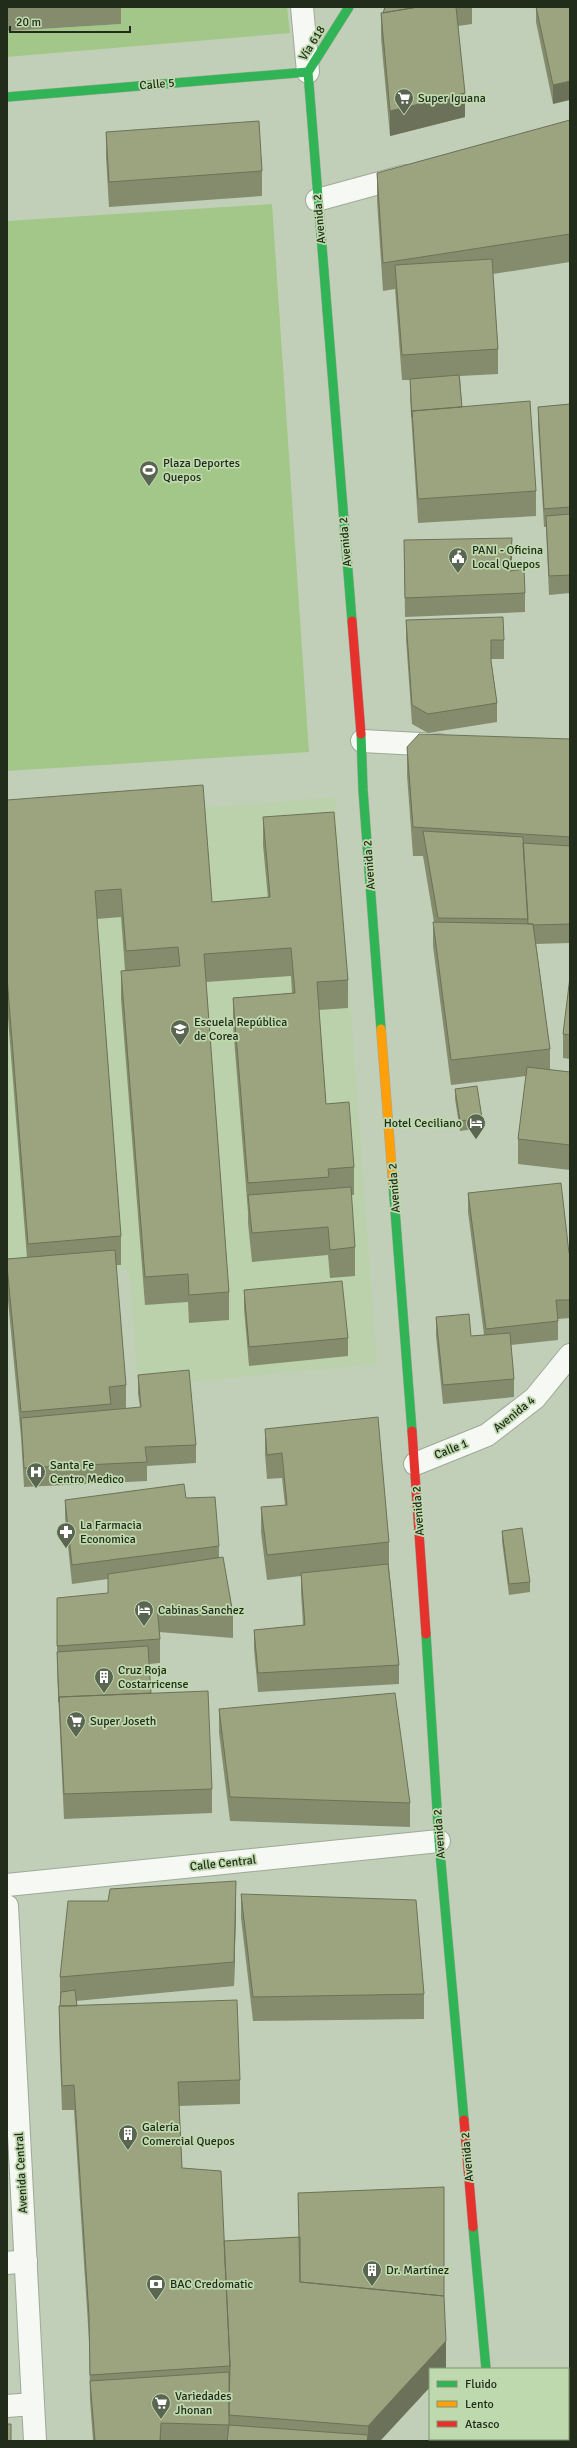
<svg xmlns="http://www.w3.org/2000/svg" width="577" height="2448" font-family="Signika,sans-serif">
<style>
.built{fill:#bad1ab}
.green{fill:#a3c788}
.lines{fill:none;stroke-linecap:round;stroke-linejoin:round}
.lane-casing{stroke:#9ea997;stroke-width:24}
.street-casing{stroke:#9ea997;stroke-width:24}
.fast-casing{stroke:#9ea997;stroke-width:10}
.slow-casing{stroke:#9ea997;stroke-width:10}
.jam-casing{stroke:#9ea997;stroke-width:10}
.lane{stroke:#f6f8f4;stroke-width:22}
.street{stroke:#f6f8f4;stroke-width:22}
.fast{stroke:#30b455;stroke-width:9}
.slow{stroke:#ff9f0a;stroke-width:9}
.jam{stroke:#e5322d;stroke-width:9}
.wall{fill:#858c6d}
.shaded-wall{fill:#6c7259}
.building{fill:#9ba37f;stroke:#6c7259}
.labels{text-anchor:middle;stroke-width:3.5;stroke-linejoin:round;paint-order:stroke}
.street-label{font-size:12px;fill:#222c1b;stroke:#bfd9ae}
.poi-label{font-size:12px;fill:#222c1b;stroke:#bfd9ae;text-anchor:start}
</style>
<rect width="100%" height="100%" fill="#c1cfb8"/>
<path class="built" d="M335 797 377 1364 138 1387 129 1269 7 1279V824Z"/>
<path class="green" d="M120 7H287L290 33 7 57V31L121 24Z
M272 204 309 752 7 771V221Z"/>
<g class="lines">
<g class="lane-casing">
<path id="lane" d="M7 2263 26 2261
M7 2406 33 2404"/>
</g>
<g class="street-casing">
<path id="street" d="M302 7 308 72
M317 200 405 176
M362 741 439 745
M415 1464 487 1435 535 1398 570 1355
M7 1885 439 1841
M7 1906 35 2441"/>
</g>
<g class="fast-casing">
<path id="fast" d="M308 72 352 621
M308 72 349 7
M7 97 308 72
M361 734 363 790 381 1029
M393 1184 412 1431
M426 1634 439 1841 464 2120
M473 2227 486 2369
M493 2439V2441"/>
</g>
<g class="slow-casing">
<path id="slow" d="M381 1029 393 1184"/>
</g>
<g class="jam-casing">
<path id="jam" d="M352 621 361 734
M412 1431 426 1634
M464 2120 473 2227"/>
</g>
<use href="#lane" class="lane"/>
<use href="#street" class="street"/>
<use href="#fast" class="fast"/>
<use href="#slow" class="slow"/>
<use href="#jam" class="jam"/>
</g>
<path class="wall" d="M7 7H121V24L7 31Z
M385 7H472V24L458 26 465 117 390 136 381 38V13H383Z
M536 7H570L553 104 536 22Z
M570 120V262L493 274 498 349V374L460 376 462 407 536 491V516L418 523 410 398V380H402L395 289 383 291 377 201V173Z
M106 132 262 171V196L109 207 106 157Z
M570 404V593L549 595 546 527H544L538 425V407Z
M404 540 512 557 511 570 525 593V612L405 617Z
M406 620 504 640V659H491L497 703V722L428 733 412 724 406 639Z
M570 739V943L536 944 550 1049V1070L570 1072V1170L518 1164V1139L526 1076 451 1085 433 946V922H434L423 856H413L407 775V747Z
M7 800 212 902 268 898 263 845V817L348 980V1008L319 1010 326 1104 354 1167V1195H351L355 1247V1276L330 1278 328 1255 252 1262 248 1223V1212L233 1026V998L292 993 291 976 206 982 229 1292V1320L189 1323 188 1302 145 1305 121 999V971L125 970 121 917 97 919 121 1236V1265H116L126 1385V1409L140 1407 138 1394V1375L196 1445V1463L147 1466V1481L24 1487 21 1437 7 1290V1259L27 1258 7 1005Z
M570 977V1059L563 1058V1034Z
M455 1089 482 1118V1128L460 1131 455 1099Z
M468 1193 570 1253V1318L558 1319V1340L511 1345 514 1379V1397L443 1404 436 1336V1317L471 1336 484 1335 468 1212Z
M244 1290 348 1338V1356L249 1366 244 1309Z
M265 1429 389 1542V1567L399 1665V1684L258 1692 254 1649V1630L303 1625 301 1592V1576L267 1580 261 1532V1507L285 1505 282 1478 267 1479 265 1454Z
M186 1498 219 1546V1557L233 1614V1638L159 1632 160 1639V1663L149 1664 151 1693 212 1789V1813L64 1819 57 1670V1646L108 1593V1579L72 1584 65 1518V1500Z
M502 1531 530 1582V1592L509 1595 502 1541Z
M219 1709 410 1803V1827L230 1821 219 1733Z
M241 1894 424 1994V2019L253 2021 241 1918Z
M236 1906 234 1986 76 2001 77 2006 240 2080V2104L179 2106 182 2168 224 2241 299 2237 298 2193 444 2297 446 2369H430V2387L380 2441H93L90 2400 89 2340 74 2110H62L59 2031V2006H60V1977Z"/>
<path class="shaded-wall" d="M570 81V100L553 104V85Z
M465 93V117L390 136V111Z
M512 538V557L510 589V571Z
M236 1881V1906L234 1986V1962Z
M446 2341V2369H430V2387L380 2441H367L368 2435V2426Z
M161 2423V2441H160Z"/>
<path class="building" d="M385 7H418L383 13Z
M418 7H456L465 93 390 111 381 13Z
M536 7H570V81L553 85Z
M570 120V234L383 263 377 173Z
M259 121 262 171 109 182 106 132Z
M492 259 498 349 402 355 395 265Z
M459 375 462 407 412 411V417L410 379Z
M530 401 536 491 418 499 412 411Z
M570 404V507L544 509 538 407Z
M570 514V575L549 576 546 516Z
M512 538 510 571 524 569 525 593 405 598 404 540Z
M503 617 504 640H491V661L497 703 428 714 412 705 406 620Z
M419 734 570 739V837L413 827 407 747Z
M203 785 212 902 270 897 263 817 334 812 348 980 317 982 326 1104 349 1102 354 1167 328 1169 329 1177 248 1183 233 998 295 993 291 948 204 954 229 1292 189 1295 188 1274 145 1277 121 971 180 966 178 947 126 951 121 889 95 891 121 1236 28 1244 7 977V800Z
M423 831 523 837 528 919 438 918Z
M523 843 570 846V924L533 925V924H528Z
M433 922 533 924 550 1049 451 1060Z
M570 977V1035L563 1034Z
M527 1067 570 1072V1145L518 1139Z
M477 1086 482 1118 460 1121 455 1089Z
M561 1183 569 1253H570V1300H556L558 1321 486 1329 468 1193Z
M351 1187 355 1247 330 1250 328 1227 252 1233 248 1195Z
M115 1250 126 1385 109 1387 111 1404 21 1412 7 1266V1259Z
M342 1281 348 1338 249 1347 244 1290Z
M469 1314 471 1336 510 1333 514 1379 443 1385 436 1317Z
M189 1370 196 1445 145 1447 147 1462 24 1468 21 1418 141 1407 138 1375Z
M378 1417 389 1542 267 1555 261 1507 287 1505 282 1453 267 1455 265 1429Z
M184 1484 186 1498 215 1497 219 1546 72 1565 65 1500Z
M522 1528 530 1582 509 1584 502 1531Z
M223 1557 233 1614 157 1607 160 1639 57 1646V1598L108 1593V1574Z
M388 1564 399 1665 258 1673 254 1630 305 1625 301 1573Z
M148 1646 151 1693 59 1697V1702L57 1652Z
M208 1691 212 1789 64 1794 59 1697Z
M395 1693 410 1803 230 1797 219 1709Z
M236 1881 234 1962 60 1977 68 1901H108L110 1889Z
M241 1894 416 1900 424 1994 253 1997Z
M75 1990 77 2006H60L61 1992Z
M237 2000 240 2080 178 2082 182 2168 221 2171 230 2366 90 2375 89 2316 74 2085 62 2086 59 2006Z
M444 2187V2296L300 2282 298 2193Z
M300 2237V2282L444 2296 446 2341 368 2426 229 2415 230 2363 224 2241Z
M229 2372V2425L161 2423 160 2441H95L90 2381Z
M7 2424H11V2441H7Z
M229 2425 368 2435 367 2441H227Z"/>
<defs>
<g id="supermarket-pin" transform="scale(1)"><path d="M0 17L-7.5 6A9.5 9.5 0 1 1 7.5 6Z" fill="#5a6552" stroke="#bfd9ae"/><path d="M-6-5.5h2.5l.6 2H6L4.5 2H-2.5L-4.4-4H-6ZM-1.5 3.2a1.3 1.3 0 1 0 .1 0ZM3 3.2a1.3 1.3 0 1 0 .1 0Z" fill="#fff"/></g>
<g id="stadium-pin" transform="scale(1)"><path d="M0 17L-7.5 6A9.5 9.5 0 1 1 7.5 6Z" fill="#5a6552" stroke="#bfd9ae"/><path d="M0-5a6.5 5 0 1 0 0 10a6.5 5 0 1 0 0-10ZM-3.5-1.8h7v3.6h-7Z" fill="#fff"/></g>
<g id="civic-pin" transform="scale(1)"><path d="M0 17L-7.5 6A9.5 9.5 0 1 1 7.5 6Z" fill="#5a6552" stroke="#bfd9ae"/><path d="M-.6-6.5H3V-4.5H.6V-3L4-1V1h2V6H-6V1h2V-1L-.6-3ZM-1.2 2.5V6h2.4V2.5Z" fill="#fff"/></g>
<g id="school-pin" transform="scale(1)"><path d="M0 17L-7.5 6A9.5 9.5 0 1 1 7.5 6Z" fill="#5a6552" stroke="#bfd9ae"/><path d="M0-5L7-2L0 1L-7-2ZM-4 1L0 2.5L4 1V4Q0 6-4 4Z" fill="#fff"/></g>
<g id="hotel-pin" transform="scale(1)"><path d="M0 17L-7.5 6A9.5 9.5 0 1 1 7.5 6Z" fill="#5a6552" stroke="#bfd9ae"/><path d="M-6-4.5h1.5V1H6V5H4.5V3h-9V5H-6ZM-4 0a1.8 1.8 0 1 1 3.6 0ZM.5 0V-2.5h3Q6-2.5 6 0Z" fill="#fff"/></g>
<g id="hospital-pin" transform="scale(1)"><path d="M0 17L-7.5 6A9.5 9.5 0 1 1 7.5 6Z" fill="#5a6552" stroke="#bfd9ae"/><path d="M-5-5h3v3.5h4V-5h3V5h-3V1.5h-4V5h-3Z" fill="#fff"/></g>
<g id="pharmacy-pin" transform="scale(1)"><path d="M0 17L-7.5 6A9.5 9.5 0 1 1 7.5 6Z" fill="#5a6552" stroke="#bfd9ae"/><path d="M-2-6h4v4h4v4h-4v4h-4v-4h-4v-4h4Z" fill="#fff"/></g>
<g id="building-pin" transform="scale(1)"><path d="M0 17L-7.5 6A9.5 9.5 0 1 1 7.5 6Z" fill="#5a6552" stroke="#bfd9ae"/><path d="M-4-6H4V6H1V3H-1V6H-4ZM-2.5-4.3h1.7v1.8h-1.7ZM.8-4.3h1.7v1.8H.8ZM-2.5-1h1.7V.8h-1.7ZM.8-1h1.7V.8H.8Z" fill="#fff"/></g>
<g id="bank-pin" transform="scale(1)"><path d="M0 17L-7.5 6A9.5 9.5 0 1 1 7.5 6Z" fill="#5a6552" stroke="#bfd9ae"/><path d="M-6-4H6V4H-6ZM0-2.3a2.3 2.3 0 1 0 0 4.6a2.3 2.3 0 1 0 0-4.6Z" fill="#fff"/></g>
</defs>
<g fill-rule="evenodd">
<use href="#supermarket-pin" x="404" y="98"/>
<use href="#stadium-pin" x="149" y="470"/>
<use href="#civic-pin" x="458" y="557"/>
<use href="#school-pin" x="180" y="1029"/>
<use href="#hotel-pin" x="476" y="1123"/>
<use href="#hospital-pin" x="36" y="1472"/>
<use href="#pharmacy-pin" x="66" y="1532"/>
<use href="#hotel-pin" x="144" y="1610"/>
<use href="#building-pin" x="104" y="1677"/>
<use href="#supermarket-pin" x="76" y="1721"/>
<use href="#building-pin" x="128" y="2134"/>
<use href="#building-pin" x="372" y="2270"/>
<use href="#bank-pin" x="156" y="2284"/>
<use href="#supermarket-pin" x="161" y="2403"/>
</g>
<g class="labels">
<g class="street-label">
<text transform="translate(312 43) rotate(-58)" y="4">Vía 618</text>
<text transform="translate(157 84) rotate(-5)" y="4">Calle 5</text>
<text transform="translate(319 219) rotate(-95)" y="4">Avenida 2</text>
<text transform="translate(345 542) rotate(-95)" y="4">Avenida 2</text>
<text transform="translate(369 865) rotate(-94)" y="4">Avenida 2</text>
<text transform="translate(394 1188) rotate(-94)" y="4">Avenida 2</text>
<text transform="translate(514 1414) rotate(-39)" y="4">Avenida 4</text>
<text transform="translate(451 1449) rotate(-22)" y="4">Calle 1</text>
<text transform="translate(418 1511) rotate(-94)" y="4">Avenida 2</text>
<text transform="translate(439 1834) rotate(-94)" y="4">Avenida 2</text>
<text transform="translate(223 1863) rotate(-6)" y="4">Calle Central</text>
<text transform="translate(467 2157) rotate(-95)" y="4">Avenida 2</text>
<text transform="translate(21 2173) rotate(-93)" y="4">Avenida Central</text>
</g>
<g class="poi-label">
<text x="418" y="102">Super Iguana</text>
<text x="163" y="467">Plaza Deportes<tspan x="163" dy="14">Quepos</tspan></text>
<text x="472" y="554">PANI - Oficina<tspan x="472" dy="14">Local Quepos</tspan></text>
<text x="194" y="1026">Escuela República<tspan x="194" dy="14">de Corea</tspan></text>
<text x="462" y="1127" text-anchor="end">Hotel Ceciliano</text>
<text x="50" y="1469">Santa Fe<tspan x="50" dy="14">Centro Medico</tspan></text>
<text x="80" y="1529">La Farmacia<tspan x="80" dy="14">Economica</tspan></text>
<text x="158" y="1614">Cabinas Sanchez</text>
<text x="118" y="1674">Cruz Roja<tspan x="118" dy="14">Costarricense</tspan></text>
<text x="90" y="1725">Super Joseth</text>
<text x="142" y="2131">Galería<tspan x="142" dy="14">Comercial Quepos</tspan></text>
<text x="386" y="2274">Dr. Martínez</text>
<text x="170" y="2288">BAC Credomatic</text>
<text x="175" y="2400">Variedades<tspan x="175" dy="14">Jhonan</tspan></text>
</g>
</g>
<rect width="577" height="2448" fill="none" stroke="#222c1b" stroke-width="16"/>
<rect x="429" y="2368" width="140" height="72" fill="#bfd9ae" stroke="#809473"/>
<rect x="437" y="2381" width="20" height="6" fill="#30b455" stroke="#809473"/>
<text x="465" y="2388" font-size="12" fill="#222c1b">Fluido</text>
<rect x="437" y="2401" width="20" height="6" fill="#ff9f0a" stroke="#809473"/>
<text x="465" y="2408" font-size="12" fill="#222c1b">Lento</text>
<rect x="437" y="2421" width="20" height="6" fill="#e5322d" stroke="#809473"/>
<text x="465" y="2428" font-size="12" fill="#222c1b">Atasco</text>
<path d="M10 26v6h120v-6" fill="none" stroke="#222c1b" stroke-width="2"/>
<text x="16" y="26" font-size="12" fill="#222c1b" stroke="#bfd9ae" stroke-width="3" paint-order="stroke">20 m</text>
</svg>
